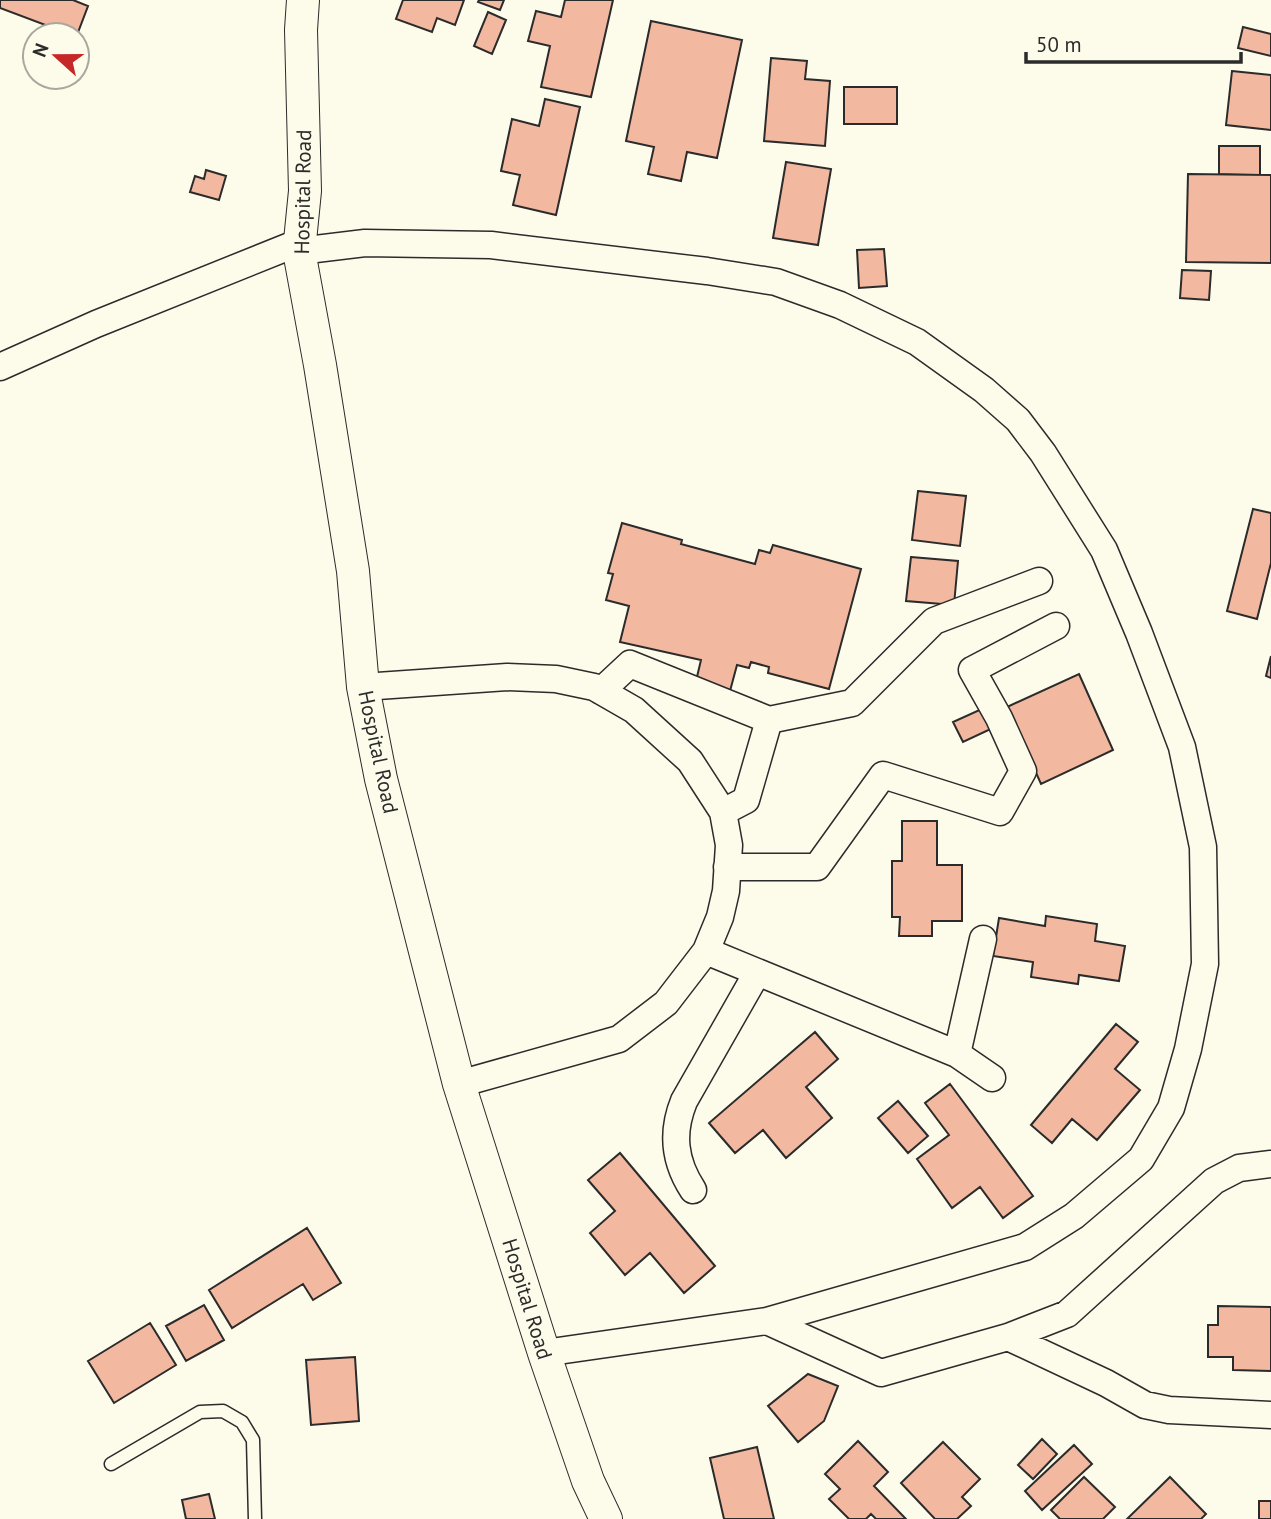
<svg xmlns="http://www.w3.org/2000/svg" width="1271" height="1519" font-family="'PT Sans',sans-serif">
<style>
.building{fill:#f2b8a0;stroke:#2b2b2b;stroke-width:2}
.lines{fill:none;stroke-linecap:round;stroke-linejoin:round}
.service-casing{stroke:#2b2b2b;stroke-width:15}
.minor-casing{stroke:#2b2b2b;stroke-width:29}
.tertiary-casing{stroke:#2b2b2b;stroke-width:34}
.service{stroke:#fdfbea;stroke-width:12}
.minor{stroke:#fdfbea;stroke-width:26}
.tertiary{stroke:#fdfbea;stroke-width:32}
.labels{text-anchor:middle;stroke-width:5;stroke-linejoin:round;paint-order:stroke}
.street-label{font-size:21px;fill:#2b2b2b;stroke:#fdfbea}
</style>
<rect width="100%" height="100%" fill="#fdfbea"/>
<path class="building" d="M0 0H73L88 6 77 35H72L0 8Z
M403 0H464L455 25 437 18 432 32 396 19Z
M479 0H504L500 10 478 2Z
M565 0H613L591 97 541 87 550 46 528 41 536 11 561 17Z
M488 12 506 20 492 54 474 46Z
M651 21 742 40 717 158 687 152 681 181 648 174 654 147 626 141Z
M1243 27 1271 34V56L1238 48Z
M771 58 807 61 805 79 830 81 825 146 764 141Z
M1232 71 1271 75V130L1226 125Z
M844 87H897V124H844Z
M545 99 580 107 556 215 513 205 520 175 501 171 512 119 539 126Z
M1219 146H1260V175L1219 174Z
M786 162 831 169 818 245 773 238Z
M206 170 226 176 219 200 190 192 195 176 204 179Z
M1188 174 1271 175V263L1186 262Z
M884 249 887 286 859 288 857 250Z
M1182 270 1211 271 1209 300 1180 298Z
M918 491 966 496 960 546 912 540Z
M1253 509 1271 513V563L1257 619 1227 611Z
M622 523 682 540 681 544 755 564 759 550 770 553 773 545 861 569 829 689 768 673 769 667 751 662 749 668 737 665 730 691 696 681 701 660 620 642 629 606 606 600 613 574 608 573Z
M911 557 958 561 954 605 906 601Z
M1271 656V678L1266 676Z
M1079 674 1113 750 1041 784 1007 707Z
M986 707 995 727 963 742 953 722Z
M902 821H937V865H962V921H932V936H899L900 917H892V861H902Z
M1046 916 1097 924 1095 941 1125 946 1119 981 1079 975 1078 984 1031 977 1033 962 993 956 999 918 1045 926Z
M1116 1024 1138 1042 1115 1069 1140 1090 1097 1140 1072 1119 1052 1143 1031 1125Z
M815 1032 838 1059 806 1087 832 1118 786 1158 763 1130 735 1153 709 1123Z
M950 1084 1033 1196 1003 1218 980 1187 952 1208 917 1159 949 1135 925 1103Z
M898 1101 928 1136 908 1153 878 1118Z
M620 1153 715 1266 684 1293 650 1253 625 1275 590 1233 615 1211 588 1180Z
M307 1228 341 1283 313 1300 303 1284 232 1328 209 1290Z
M204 1305 224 1340 186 1361 166 1326Z
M1218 1306 1271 1307V1371L1233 1370V1357H1208V1325H1218Z
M150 1323 176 1365 114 1403 88 1361Z
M355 1357 359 1421 311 1425 306 1360Z
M808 1374 838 1386 824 1421 798 1442 768 1406Z
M1042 1439 1057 1454 1033 1479 1018 1465Z
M858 1441 888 1472 874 1486 906 1519H876L871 1514 866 1519H849L829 1499 840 1489 825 1474Z
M943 1442 980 1479 962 1497 971 1506 957 1519H935L901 1483Z
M1074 1445 1092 1464 1042 1510 1025 1491Z
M757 1447 774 1519H724L710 1458Z
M1084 1477 1115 1507 1103 1519H1060L1051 1510Z
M1170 1477 1206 1514 1201 1519H1127Z
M209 1494 215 1519H186L182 1500Z
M1259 1501H1271V1519H1259Z"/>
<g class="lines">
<g class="service-casing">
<path id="service" d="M111 1464 200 1412 223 1411 242 1422 253 1440 255 1519"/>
</g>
<g class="minor-casing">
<path id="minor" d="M299 251 365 243 491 245 707 271 776 282 840 305 917 342 984 390 1018 420 1043 453 1104 550 1139 633 1182 747 1203 847 1205 964 1188 1049 1171 1108 1141 1159 1074 1216 1025 1247 767 1321 544 1353
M0 367 96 324 300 242
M363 687 507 677 556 679 594 687 634 710 690 761 723 812 729 845 726 891 720 917 706 951 666 1003 619 1039 459 1084
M601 691 630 664 769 720 746 800 723 812
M769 720 852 703 934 621 1039 581
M727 867H817L883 775 1000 812 1023 771 999 718 972 670 1056 626
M706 951 957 1054 992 1078
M957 1054 983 939
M693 1190C674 1161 671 1133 684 1101L757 973
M767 1321 881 1373 1008 1337 1067 1314 1214 1181 1239 1168 1271 1164
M1008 1337 1106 1383 1145 1405 1169 1410 1271 1415"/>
</g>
<g class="tertiary-casing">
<path id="tertiary" d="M303 0 301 30 305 191 299 251 320 365 353 571 363 687 381 779 459 1084 544 1353 588 1481 606 1519"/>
</g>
<use href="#service" class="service"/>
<use href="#minor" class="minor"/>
<use href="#tertiary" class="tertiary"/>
</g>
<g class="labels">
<g class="street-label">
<text transform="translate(303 192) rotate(-89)" y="7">Hospital Road</text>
<text transform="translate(378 752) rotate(78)" y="7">Hospital Road</text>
<text transform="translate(527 1299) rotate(73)" y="7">Hospital Road</text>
</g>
</g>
<g transform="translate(56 56) rotate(291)"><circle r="33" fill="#fdfbea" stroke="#a9a89e" stroke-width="2"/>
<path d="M0-5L12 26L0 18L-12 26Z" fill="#c62828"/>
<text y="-10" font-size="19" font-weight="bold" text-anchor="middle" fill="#2b2b2b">N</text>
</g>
<path d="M1026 52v10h215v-10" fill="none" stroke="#2b2b2b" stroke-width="3.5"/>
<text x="1036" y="52" font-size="21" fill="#2b2b2b" stroke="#fdfbea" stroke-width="5" paint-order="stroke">50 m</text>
</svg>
